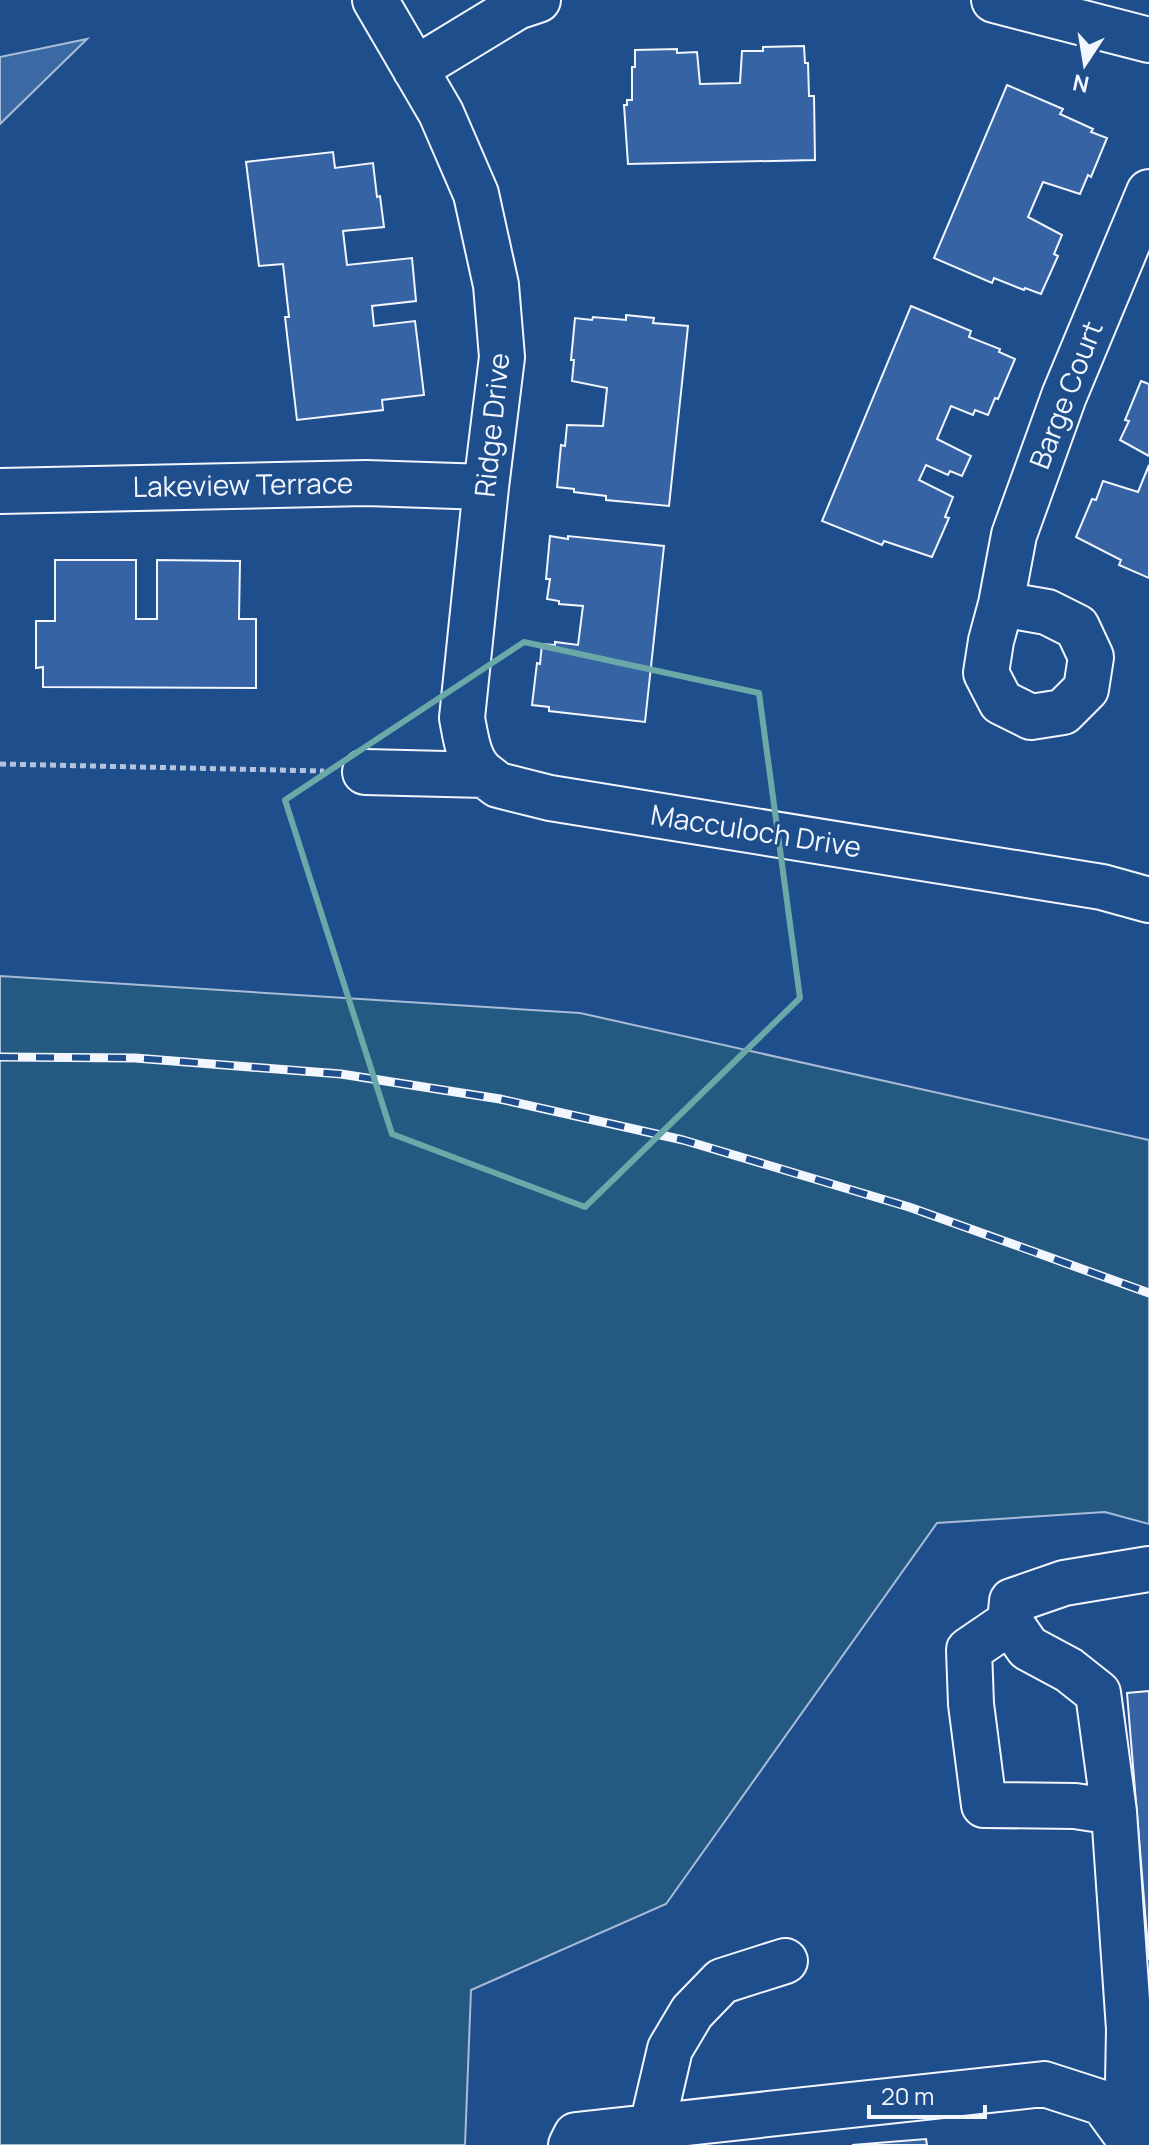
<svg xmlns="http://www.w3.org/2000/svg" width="1149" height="2145" font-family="Manrope,sans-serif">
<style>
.green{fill:#245a82;stroke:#a8bbd7;stroke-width:2}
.water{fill:#3b69a3;stroke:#a8bbd7;stroke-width:2}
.building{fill:#3563a3;stroke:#f2f6ff;stroke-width:2}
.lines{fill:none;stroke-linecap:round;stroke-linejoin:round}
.minor-casing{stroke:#f2f6ff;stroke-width:48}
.path{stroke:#b3c4dc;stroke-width:5;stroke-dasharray:6 4;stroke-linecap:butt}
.minor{stroke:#1f4e8c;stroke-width:44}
.rail-casing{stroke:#f2f6ff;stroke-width:9}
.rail{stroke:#1f4e8c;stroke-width:6;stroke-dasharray:18;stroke-linecap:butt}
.marked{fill:none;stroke:#6aa9a8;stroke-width:6;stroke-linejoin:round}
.labels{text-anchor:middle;stroke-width:6;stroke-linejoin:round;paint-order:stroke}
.street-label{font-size:28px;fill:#f2f6ff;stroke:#1f4e8c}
</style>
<rect width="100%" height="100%" fill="#1f4e8c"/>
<path class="green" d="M0 976 580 1013 1149 1140V1524L1105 1512 937 1523 666 1904 471 1990 465 2145H0Z"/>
<path class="water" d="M87 39 0 124V57Z"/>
<path class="building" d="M804 46 805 63H808L809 96H814L815 160 628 164 624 105H627V100H632V67H635V50L677 49V53L697 52 700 84 740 83 742 51H763V47Z
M1007 85 1063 109 1060 114 1093 129 1091 132 1107 138 1091 177 1088 175 1080 194 1043 182 1028 217 1062 235 1054 254 1058 256 1041 294 1025 288 1024 290 994 278 992 283 934 258Z
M333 152 335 168 373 163 377 197 380 196 384 227 343 231 347 265 412 258 416 301 372 306 374 326 415 321 424 395 382 400 383 410 297 420 285 317H289L283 264 259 266 246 162Z
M911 306 971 331 969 337 1000 349 999 352 1015 359 998 399 995 398 988 415 975 410 973 415 951 406 937 439 971 456 962 476 950 471 948 475 926 465 919 480 953 497 945 517 949 518 932 557 884 541 882 545 822 521Z
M626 315 654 318 653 323 688 326 669 506 606 500V496L574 492V489L557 487 561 445 565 446 567 425 603 426 607 388 572 381 574 360H571L575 318 592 320 593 317 626 320Z
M1141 381 1149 384V456L1120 440 1129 421 1125 420Z
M1149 465V578L1119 565 1121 560 1076 537 1092 499 1096 500 1103 481 1138 492Z
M550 536 568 539V536L664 546 645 722 549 711V707L532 705 537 663 540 664 542 644 555 645V642L578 645 583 606 559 604V601L547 599 550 579H546Z
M55 560H136V619H157V560L240 561 239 619H256V688L43 687V667L36 668V621H55Z
M1149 1691V1960L1127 1693Z
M926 2139 927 2145H852Z"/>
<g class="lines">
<g class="minor-casing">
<path id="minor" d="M375 0 441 113 476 194 496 285 502 357 486 487 462 718C466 738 468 762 485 775
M994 0 1149 40
M415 69 517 7 538 0
M0 491 366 483 486 487
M1001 604 1014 535 1064 396 1149 192
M1001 604 1047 612 1077 627 1091 657 1086 689 1063 712 1031 717 1001 702 986 673 991 641Z
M365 772 485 775 498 785 550 798 1102 887 1149 900
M1010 1622 969 1650 971 1704 984 1805 1075 1806 1114 1812
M652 2126 670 2049 692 2012 722 1981 785 1961
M1127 2136 1129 2029 1114 1812 1098 1693 1069 1670 1028 1648 1010 1622 1012 1601 1064 1583 1149 1569
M571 2145 576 2135 1044 2084 1103 2103 1127 2136 1128 2145"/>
</g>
<path class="path" d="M0 764 324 771"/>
<use href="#minor" class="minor"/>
<g class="rail-casing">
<path id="rail" d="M0 1057 135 1058 341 1074 500 1099 683 1140 909 1207 1149 1293"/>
</g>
<use href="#rail" class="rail"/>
</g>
<path class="marked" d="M524 642 759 693 800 998 585 1207 392 1134 285 800Z"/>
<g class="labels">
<g class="street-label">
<text transform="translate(1066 395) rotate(-69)" y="10">Barge Court</text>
<text transform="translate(492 425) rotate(-84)" y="10">Ridge Drive</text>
<text transform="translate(243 485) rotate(-1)" y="10">Lakeview Terrace</text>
<text transform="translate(756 831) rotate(9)" y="10">Macculoch Drive</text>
</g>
</g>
<g transform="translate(1085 64) rotate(192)" stroke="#1f4e8c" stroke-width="6" paint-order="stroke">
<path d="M0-6L14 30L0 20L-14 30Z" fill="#f2f6ff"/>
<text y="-12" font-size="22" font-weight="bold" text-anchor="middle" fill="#f2f6ff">N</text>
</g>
<path d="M869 2105v12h116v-12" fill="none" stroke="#f2f6ff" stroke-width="4"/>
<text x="881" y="2105" font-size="24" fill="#f2f6ff" stroke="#1f4e8c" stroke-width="6" paint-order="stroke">20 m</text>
</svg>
